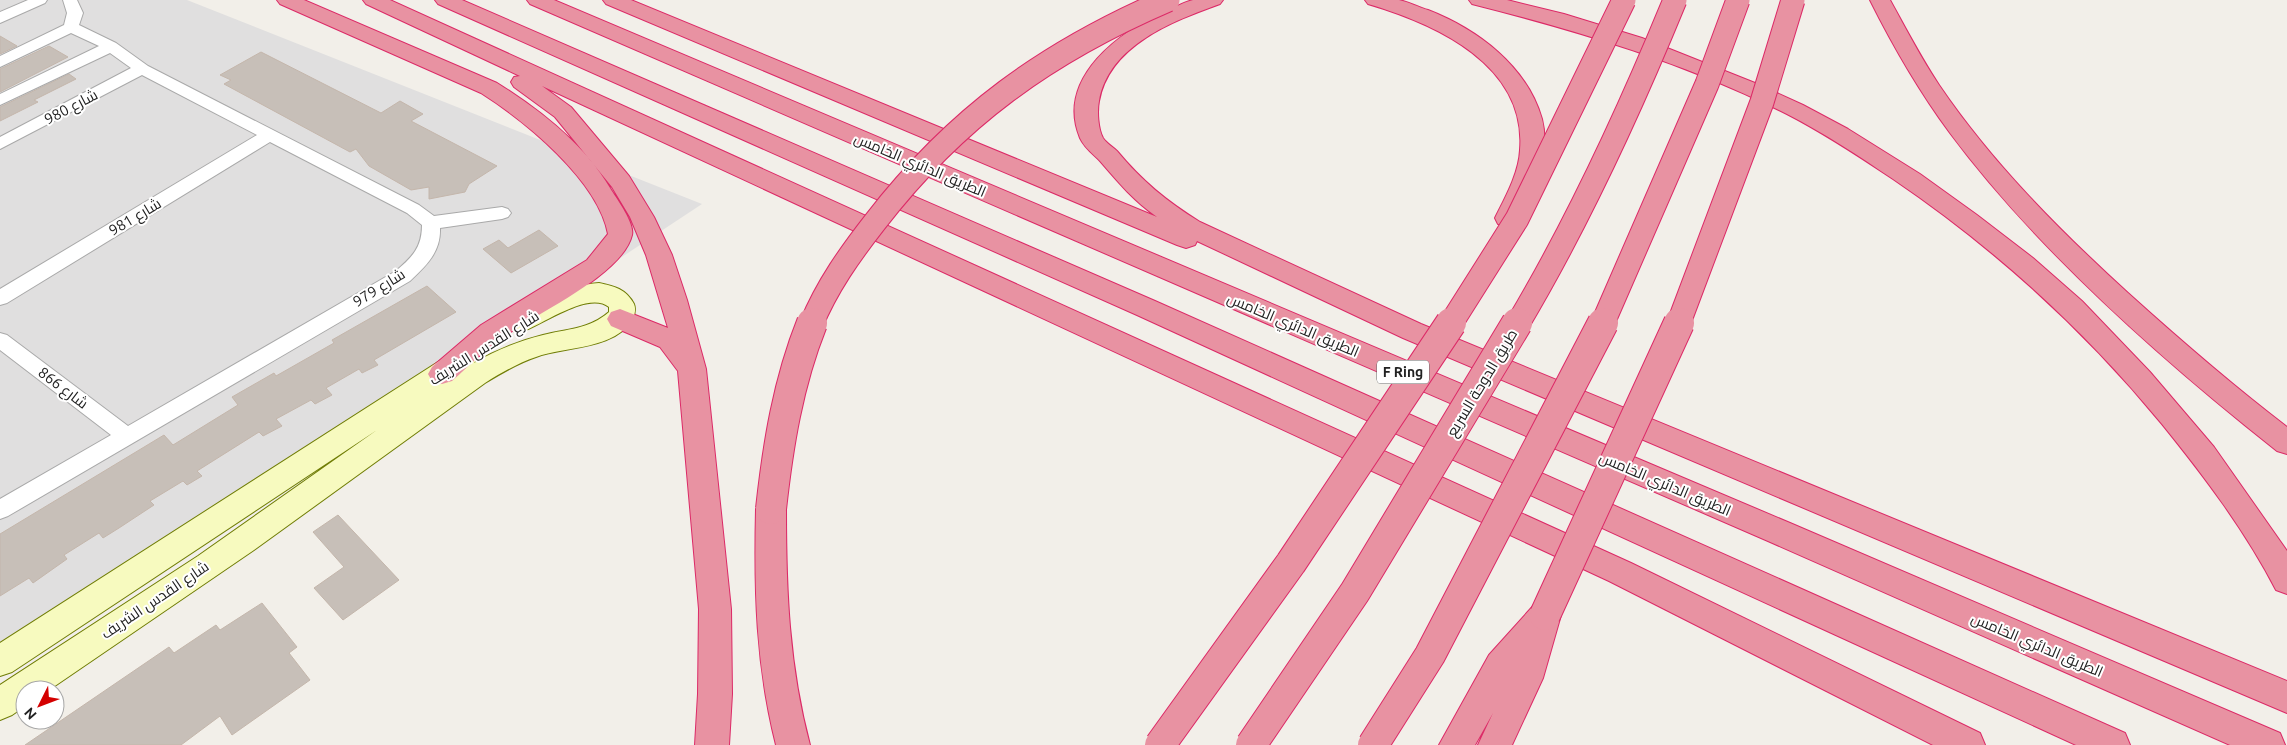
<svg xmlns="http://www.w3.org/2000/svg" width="2287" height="745" font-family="Ubuntu,Cairo,sans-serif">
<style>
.residential{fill:#e0dfdf}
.building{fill:#c7bfb8;stroke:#c4b6ab}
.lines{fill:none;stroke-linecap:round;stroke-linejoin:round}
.street-casing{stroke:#a9a9a9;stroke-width:2}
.secondary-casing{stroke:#707d05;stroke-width:2}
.highway-casing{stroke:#dc2a67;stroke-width:2}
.street{fill:#fff;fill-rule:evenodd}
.secondary{fill:#f7fabf;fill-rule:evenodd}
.highway{fill:#e892a2;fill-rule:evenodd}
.highway-bridge-far1-casing{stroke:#dc2a67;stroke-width:25;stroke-linecap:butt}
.highway-bridge-casing{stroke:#dc2a67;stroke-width:32;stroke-linecap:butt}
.highway-bridge-far1{stroke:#e892a2;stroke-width:23}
.highway-bridge{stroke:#e892a2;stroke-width:30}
.labels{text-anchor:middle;stroke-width:4;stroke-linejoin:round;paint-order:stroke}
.shield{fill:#fff;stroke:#646464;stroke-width:1}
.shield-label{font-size:14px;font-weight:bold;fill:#222}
.street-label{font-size:15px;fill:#222;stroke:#fff}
</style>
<rect width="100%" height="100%" fill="#f2efe9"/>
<path class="residential" d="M0 0H187L702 204 0 668Z"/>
<path class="building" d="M0 36 17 46 0 54Z
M49 46 68 57 0 92V69Z
M261 52 381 113 400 101 423 114 411 121 497 166 469 184 465 192 429 199V187L411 190 369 166 356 149 350 152 224 84 231 80 220 75Z
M69 74 76 79 34 100 38 102 0 121V107Z
M539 230 558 246 511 273 483 249 499 240 508 248Z
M427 286 456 312 374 360 378 365 362 373 359 369 326 388 332 395 315 404 311 400 276 419 282 426 263 436 259 432 197 471 202 476 187 485 183 481 150 501 154 505 119 528 103 538 99 533 64 555 67 559 33 583 29 578 0 596V534L164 435 173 445 238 405 232 397 274 373 276 376 334 343 332 340Z
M338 515 399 580 343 620 314 588 344 567 313 532Z
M262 603 297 647 289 653 310 680 232 735 220 716 181 745H25L169 647 174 653 216 625 220 630Z"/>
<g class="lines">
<g class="street-casing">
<path id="street" d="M28 0H47L45 3 0 23V12Z
M63 0H77L83 13 79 25 116 43 148 66 419 205 434 216 502 207 508 209 511 213 508 217 502 219 440 228C441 252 426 266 410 281L8 516 0 519V499L111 435 0 350V333L7 335 128 426 396 271C412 257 422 248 422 225L407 213 270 142 7 303 0 305V289L257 135 142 75 0 149V137L131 68 110 53 0 105V94L99 46 71 33 0 67V56L64 25 67 13Z"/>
</g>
<g class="secondary-casing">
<path id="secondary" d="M599 283C614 286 626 289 634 304 636 309 635 313 633 318 616 350 566 346 536 357 518 363 501 373 485 383L254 550 49 690H25V706L12 715 0 720V685L198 556 377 430 12 672 0 676V643L452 353 462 350 472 353 476 360 474 363C496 350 519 341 543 335 566 329 590 329 609 312V307C588 290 541 326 519 333L510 330 506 323 510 316C538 302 567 285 599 283Z"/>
</g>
<g class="highway-casing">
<path id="highway" d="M277 0H304L497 83C540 110 584 144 610 188 616 198 635 223 632 235 623 275 533 315 500 339 483 351 468 367 452 381L442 384 432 381 428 374 432 367 481 325 587 260 608 234C598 180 525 121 481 93L280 4Z
M363 0H390L1631 563 1980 733 1985 745H1933L1609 581 542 86 571 107 629 176 654 217 672 255 687 300 706 369 731 609 732 694 729 745H695L698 694 699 609 678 371 660 347 611 326 607 319 611 312 620 309 668 328 646 255 630 217 612 187 555 117 514 87 511 82 514 77 520 76 366 4Z
M435 0H462L1155 301 2125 733 2130 745H2076L1137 315 438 4Z
M527 0H554L1790 523 2280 733 2285 745H2230L1768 541 530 4Z
M603 0H631L1157 217C1134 201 1118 182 1100 161 1093 154 1084 147 1080 138 1055 78 1121 30 1168 10 1176 7 1184 2 1193 0 1202 0 1214 0 1223 0L1220 4C1173 21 1109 45 1099 101 1097 111 1098 129 1103 138 1106 143 1113 147 1117 151 1142 181 1166 201 1200 222L1421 324 2287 681V713L1403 338 1197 241 1195 245 1186 248 1177 245 606 4Z
M1365 0C1376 0 1388 0 1399 0 1409 2 1418 7 1428 10 1477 29 1527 66 1542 119 1551 154 1533 195 1516 224L1507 226 1498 224 1495 218C1505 198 1519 173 1520 150 1527 65 1436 24 1368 4Z
M1469 0H1507L1564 14 1642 38 1755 83 1803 105 1848 129 1920 174 1977 215 2033 258 2082 301 2150 372 2214 447 2287 551V594L2276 590C2245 530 2204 476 2162 424 2083 328 1996 249 1893 179 1859 156 1824 133 1787 114 1685 63 1583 32 1472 4Z
M1870 0H1890C1906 29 1921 58 1939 85 1992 163 2059 230 2128 293 2179 339 2232 385 2287 427V454L2277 451C2162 360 2037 250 1950 133 1919 91 1893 46 1870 0Z
M771 497 782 500 786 509C786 591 789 666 810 745H776C756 666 754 591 756 509L760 500Z
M1545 601 1556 605 1561 615 1543 678 1512 745H1478L1493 713 1475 745H1439L1489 655 1534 605Z"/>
</g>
<use href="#street" class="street"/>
<use href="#secondary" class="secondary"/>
<use href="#highway" class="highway"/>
<g class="highway-bridge-far1-casing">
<path id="highway-bridge-far1" d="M811 325C827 286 850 254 875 222 956 117 1047 52 1168 0
M1450 325 1517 219 1624 0
M1517 325C1579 221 1629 112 1675 0
M1602 325 1707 84 1738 0
M1678 325 1762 102 1793 0"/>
</g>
<g class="highway-bridge-casing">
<path id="highway-bridge" d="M771 509C778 445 788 383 812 323
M1545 615 1679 323
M1160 745 1291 563 1451 323
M1251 745 1355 592 1517 323
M1373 745 1430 655 1603 323"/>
</g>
<use href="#highway-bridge-far1" class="highway-bridge-far1"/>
<use href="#highway-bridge" class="highway-bridge"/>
</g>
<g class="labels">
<rect class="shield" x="1377" y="360.5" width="52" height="23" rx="4"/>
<g class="shield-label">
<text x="1403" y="377">F Ring</text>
</g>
<g class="street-label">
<text transform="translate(71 107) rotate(-28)" y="5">شارع 980</text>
<text transform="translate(920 165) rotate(23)" y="5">الطريق الدائري الخامس</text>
<text transform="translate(135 217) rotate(-31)" y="5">شارع 981</text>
<text transform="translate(379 288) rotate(-32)" y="5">شارع 979</text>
<text transform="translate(1293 325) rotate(23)" y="5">الطريق الدائري الخامس</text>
<text transform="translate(484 348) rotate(-32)" y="5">شارع القدس الشريف</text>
<text transform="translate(1482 383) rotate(-59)" y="5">طريق الدوحة السريع</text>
<text transform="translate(63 388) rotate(37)" y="5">شارع 866</text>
<text transform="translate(1665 484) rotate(23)" y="5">الطريق الدائري الخامس</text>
<text transform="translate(155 600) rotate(-34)" y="5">شارع القدس الشريف</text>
<text transform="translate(2037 645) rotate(23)" y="5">الطريق الدائري الخامس</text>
</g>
</g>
<g transform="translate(40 705) rotate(228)"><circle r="24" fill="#ffffff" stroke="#a7a7a7"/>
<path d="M0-4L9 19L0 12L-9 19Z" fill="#d40000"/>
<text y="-8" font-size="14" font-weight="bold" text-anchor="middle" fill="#222222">N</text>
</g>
</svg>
